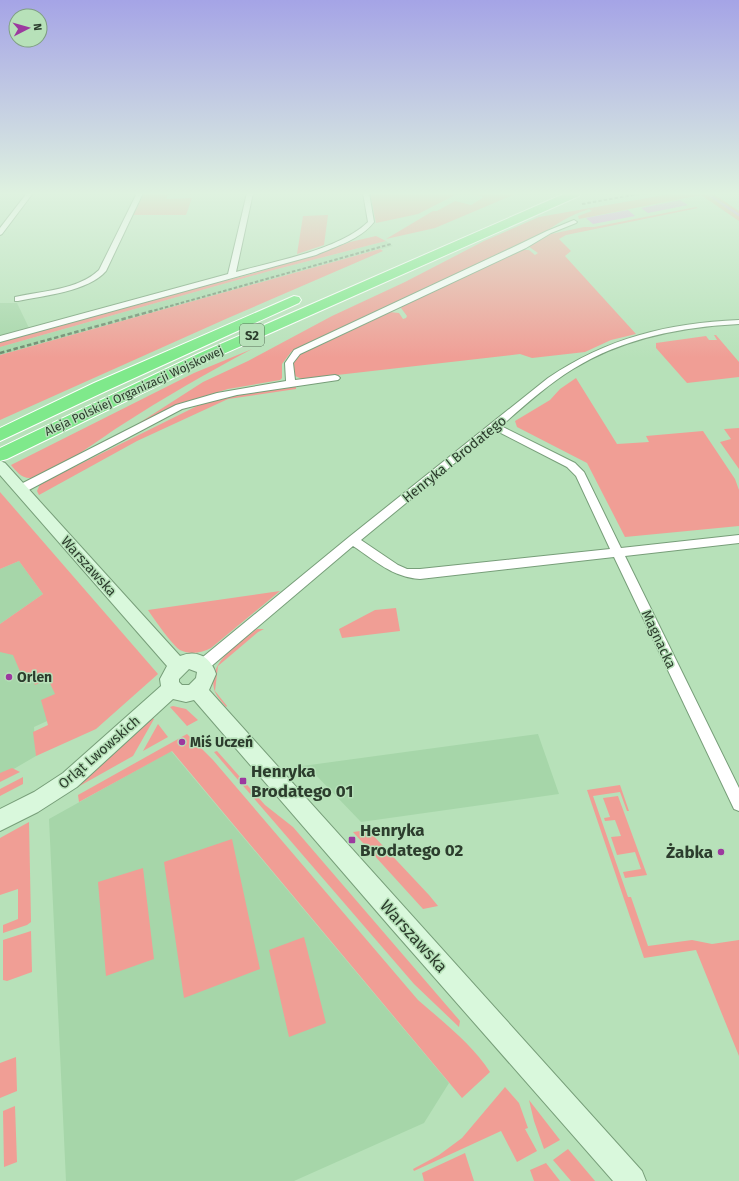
<svg xmlns="http://www.w3.org/2000/svg" width="739" height="1181" font-family="'Fira Sans',sans-serif">
<style>
.built{fill:#a6d6a9}
.green{fill:#f09e95}
.water{fill:#e28ce4}
.lines{fill:none;stroke-linecap:round;stroke-linejoin:round}
.stream{stroke:#e28ce4;stroke-width:2.5}
.street-casing{stroke:#779e79;stroke-width:2}
.secondary-casing{stroke:#779e79;stroke-width:2}
.highway-casing{stroke:#fff;stroke-width:2}
.street{fill:#fff;fill-rule:evenodd}
.secondary{fill:#d9f8dc;fill-rule:evenodd}
.highway{fill:#7fe98b;fill-rule:evenodd}
.rail-far1{stroke:#6d8a6e;stroke-width:2;stroke-dasharray:3.5 2;stroke-linecap:butt}
.rail{stroke:#6d8a6e;stroke-width:2.5;stroke-dasharray:4.5 2.5;stroke-linecap:butt}
.poi-dot{fill:#9c399f;stroke:#b7e1b9;stroke-width:1.5}
.labels{text-anchor:middle;stroke-width:3;stroke-linejoin:round;paint-order:stroke}
.far-street-label{font-size:12px;fill:#2c3d2d;stroke:#b7e1b9}
.shield{fill:#b7e1b9;stroke:#566e57;stroke-width:1}
.shield-label{font-size:13px;font-weight:bold;fill:#2c3d2d}
.street-label{font-size:14px;fill:#2c3d2d;stroke:#b7e1b9}
.poi-label{font-size:14px;font-weight:bold;fill:#2c3d2d;stroke:#b7e1b9;text-anchor:start}
.near-poi-label{font-size:17px;font-weight:bold;fill:#2c3d2d;stroke:#b7e1b9;text-anchor:start}
.near-street-label{font-size:17px;fill:#2c3d2d;stroke:#b7e1b9}
</style>
<rect width="100%" height="100%" fill="#b7e1b9"/>
<path class="built" d="M386 241 393 246 0 355V347L266 272Z
M0 303H17L29 328 0 336Z
M19 561 43 594 0 624V569Z
M0 647 22 649 58 673 67 712 34 727 36 756 0 777Z
M538 734 559 794 361 822 311 770 305 778 295 767Z
M171 751 449 1083 424 1123 294 1181H66L49 819Z"/>
<path class="green" d="M144 193H169L166 199 192 198 186 215H133Z
M370 193H459L418 214 376 223Z
M470 193H518L435 228 386 239 433 211H437L455 201 471 205 484 197Z
M676 193H712L739 211V221L701 195 579 219 578 216 592 211 589 209C570 215 556 224 540 236L291 352 282 364V378L280 380 228 389 192 400 136 425 203 382 248 361 332 316 405 282 484 241 539 217Z
M696 207 698 208 566 235 559 239 571 251 565 256 636 334 611 340 585 352 532 358 520 354 302 379 295 376C290 367 294 359 302 353L389 312 399 313 403 319 406 318 407 316 401 308 403 305 521 250H529L535 255 538 253 528 246 551 234 584 227H594Z
M328 215 324 245 297 254 303 216Z
M376 236 386 241 266 272 0 347V342L168 295 248 275 320 253 350 242Z
M380 249 383 251 228 318 0 420V355Z
M714 335H716L739 362V377L687 383 656 348V343L706 336 709 340H717Z
M252 349C207 373 163 398 120 426 98 440 54 474 31 478 22 479 16 471 11 465L194 373Z
M576 378 617 444 649 442 646 436 703 431 735 479 739 490V526L625 537 587 463 517 427 515 421 550 400 560 389Z
M296 386V389L228 399 137 441 39 495 37 491 40 484 197 406 222 398Z
M739 428V469L720 442 731 439 724 429Z
M0 492 158 674 96 729 36 756 33 732 48 725 41 700 55 694 48 679 35 685 32 679 25 683 13 655 0 652V624L43 594 19 561 0 569Z
M280 591 211 648C202 653 190 655 180 650 173 646 154 619 148 610Z
M396 608 400 631 342 638 339 629 375 610Z
M257 629H264L258 632 218 666 215 691 227 706 226 707C222 702 217 697 215 692 205 663 239 644 257 629Z
M173 706 186 709 198 720 187 726 170 707Z
M151 717 154 719 133 756 76 788Z
M158 724 168 737 143 751Z
M187 734 213 760 418 1000C441 1020 474 1046 490 1072L462 1098 172 751 79 802 78 795Z
M217 751 265 805 293 827 460 1021 459 1027 414 984 214 752Z
M12 768 20 772 0 782V773Z
M23 777V784L0 796V789Z
M620 785 629 811H627L620 792 593 796 628 897H631L648 946 692 940 712 944 739 940V1056L696 950 644 958 587 790Z
M618 796 647 875 625 878 623 872 641 869 635 852 617 855 611 837 621 836 615 820 605 821 604 818 610 817 603 798Z
M29 822 31 922 27 925 3 933V925L18 919V889L0 895V838Z
M368 830 429 895 438 906 423 909 353 832Z
M232 839 260 969 184 998 164 862Z
M143 868 154 959 106 976 98 882Z
M31 931 32 972 7 981 3 980V940Z
M304 937 326 1023 289 1037 269 950Z
M16 1057 17 1091 0 1098V1063Z
M505 1087 519 1103 528 1128 525 1129 537 1151 517 1162 501 1131 414 1171 413 1169 439 1155 462 1138Z
M529 1100 560 1140 544 1149 534 1121Z
M15 1106 17 1162 4 1167 3 1111Z
M568 1149 595 1181H571L553 1160Z
M465 1153 474 1181H424L422 1173Z
M546 1163 560 1181H534L530 1170Z"/>
<path class="water" d="M680 200 688 205 648 213 641 208Z
M628 210 635 216 593 224 586 218Z"/>
<g class="lines">
<path class="stream" d="M706 193 739 215"/>
<g class="street-casing">
<path id="street" d="M27 193H33L2 234 0 235V228Z
M137 193H143L106 271C89 291 43 296 18 301H15V297C42 291 78 290 99 270Z
M247 193H253L236 272C275 261 339 250 368 222L363 193H369L374 222C360 240 336 246 316 255L0 342V336L228 274Z
M574 220 577 222 576 223 551 233 526 248 300 354 293 363 295 380 335 375 338 376 340 378 338 380 237 395 182 409 25 492H17L16 489 17 486 176 405 217 393 286 381 285 363 294 350 520 244 547 231Z
M739 320V324C681 327 623 338 573 369 547 385 524 406 501 426L575 463 584 472 621 548 739 535V543L625 556 739 788V811L734 809 614 557 420 579C392 577 376 561 353 546L208 669 203 671 198 669 196 665 198 661 349 537 548 378C607 338 668 323 739 320ZM495 430 567 467 576 476 610 549 420 569H407L398 565 361 540Z"/>
</g>
<g class="secondary-casing">
<path id="secondary" d="M0 461 5 463 180 656C197 649 211 657 216 674L209 690 642 1171 646 1181H613L391 928 194 700 186 702 173 699 77 787 38 812 0 831V809L34 792 63 773 161 686 160 679 167 666 0 475ZM189 669 197 672 196 678 189 685H182L179 682V679Z"/>
</g>
<g class="highway-casing">
<path id="highway" d="M566 193H581L579 196 212 359 7 459 0 461V448L200 353Z
M294 296 299 297 301 300 299 303 106 391 0 441V428L94 383Z"/>
</g>
<use href="#street" class="street"/>
<use href="#secondary" class="secondary"/>
<use href="#highway" class="highway"/>
<path class="rail-far1" d="M582 204 645 193
M149 312 391 244"/>
<path class="rail" d="M0 353 152 311"/>
</g>
<linearGradient id="sky" x2="0" y2="1"><stop stop-color="#a5a4e6"/><stop offset="0.54" stop-color="#dff2e0"/><stop offset="1" stop-color="#dff2e0" stop-opacity="0"/></linearGradient>
<rect width="739" height="358" fill="url(#sky)"/>
<g class="poi-dot">
<circle cx="9" cy="677" r="4"/>
<circle cx="182" cy="742" r="4"/>
<rect x="239" y="777" width="8" height="8" rx="2"/>
<rect x="348" y="836" width="8" height="8" rx="2"/>
<circle cx="721" cy="852" r="4"/>
</g>
<g class="labels">
<g class="far-street-label">
<text transform="translate(134 391) rotate(-25)" y="4">Aleja Polskiej Organizacji Wojskowej</text>
</g>
<rect class="shield" x="240" y="324" width="24" height="22" rx="3"/>
<g class="shield-label">
<text x="252" y="340">S2</text>
</g>
<g class="street-label">
<text transform="translate(454 459) rotate(-39)" y="5">Henryka I Brodatego</text>
<text transform="translate(89 566) rotate(48)" y="5">Warszawska</text>
<text transform="translate(659 639) rotate(65)" y="5">Magnacka</text>
<text transform="translate(99 752) rotate(-41)" y="5">Orląt Lwowskich</text>
</g>
<g class="poi-label">
<text x="17" y="682">Orlen</text>
<text x="190" y="747">Miś Uczeń</text>
</g>
<g class="near-poi-label">
<text x="251" y="777">Henryka<tspan x="251" dy="20">Brodatego 01</tspan></text>
<text x="360" y="836">Henryka<tspan x="360" dy="20">Brodatego 02</tspan></text>
<text x="713" y="858" text-anchor="end">Żabka</text>
</g>
<g class="near-street-label">
<text transform="translate(414 936) rotate(48)" y="6">Warszawska</text>
</g>
</g>
<g transform="translate(28 28) rotate(84)"><circle r="19" fill="#b7e1b9" stroke="#7f9f81"/>
<path d="M0-3L7 15L0 10L-7 15Z" fill="#9c399f"/>
<text y="-6" font-size="11" font-weight="bold" text-anchor="middle" fill="#2c3d2d">N</text>
</g>
</svg>
